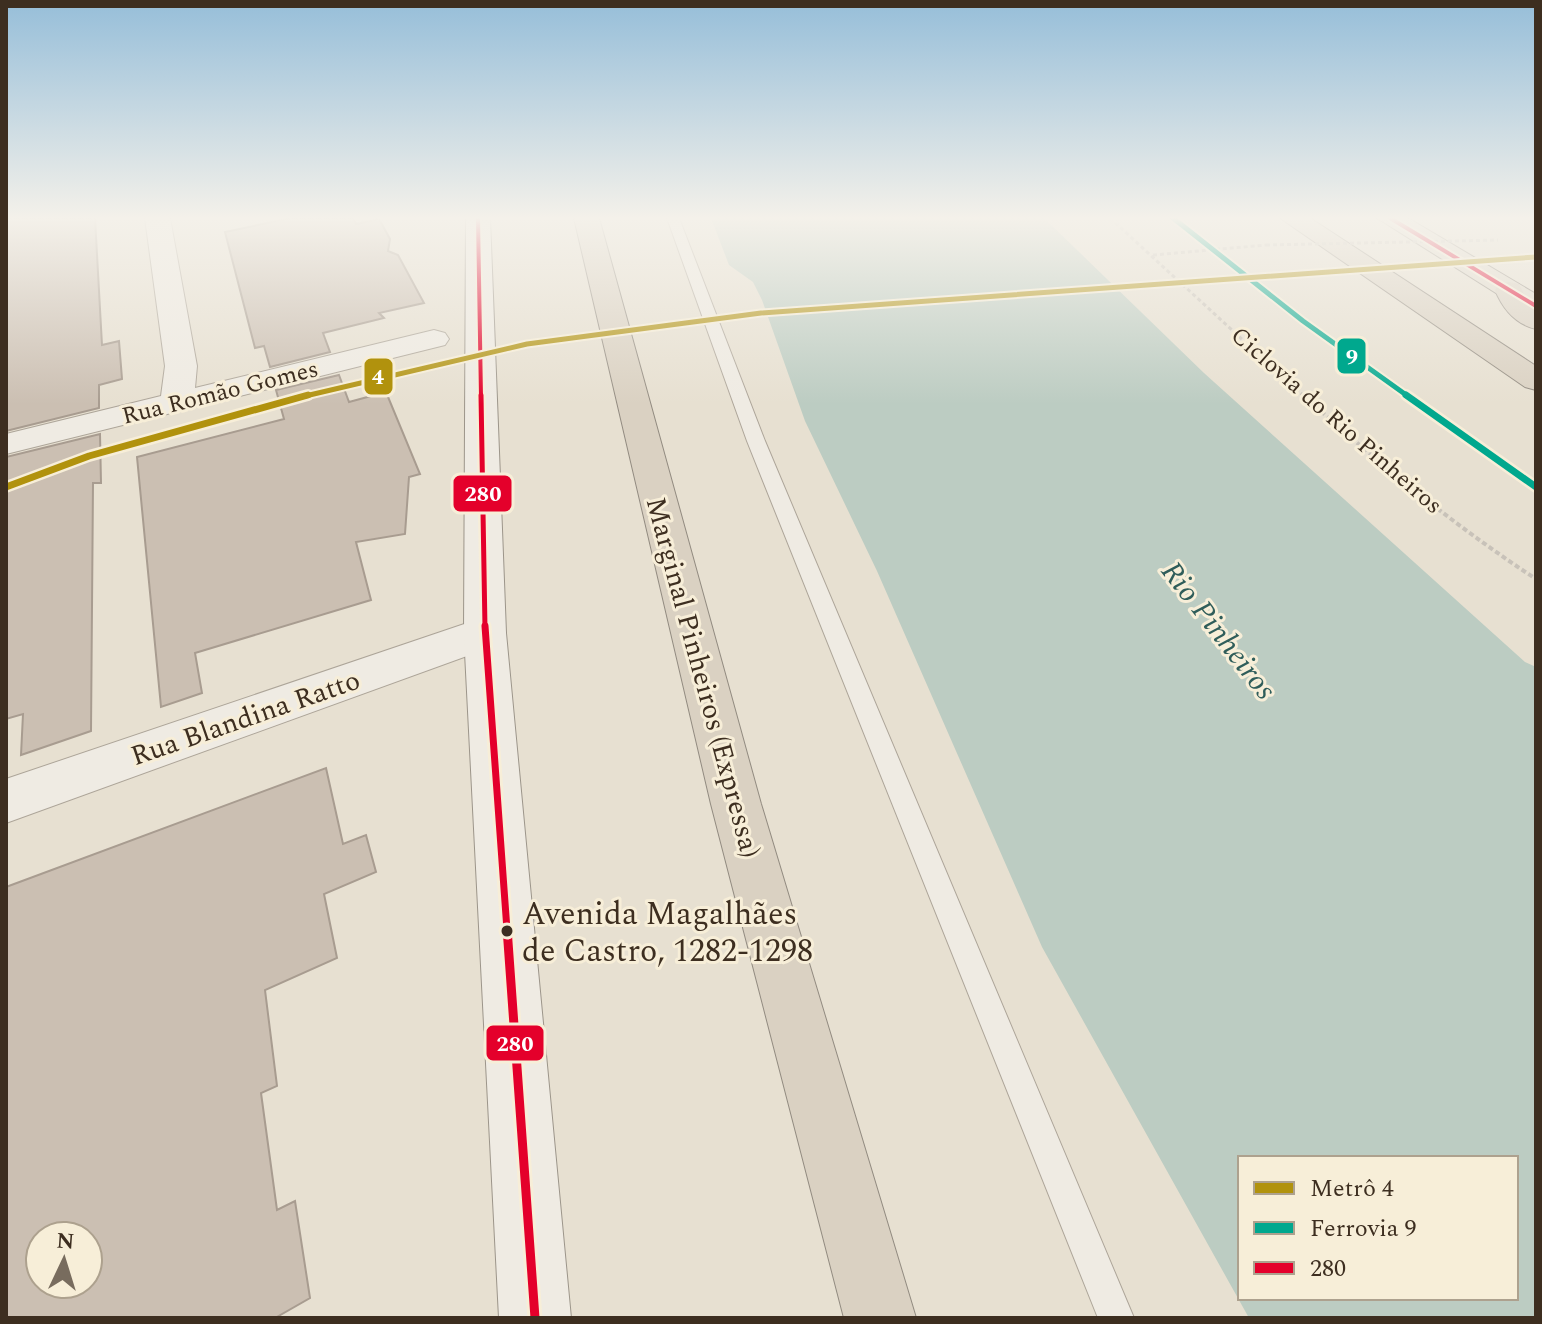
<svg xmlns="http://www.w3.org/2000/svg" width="1542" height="1324" font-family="Spectral,serif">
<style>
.water{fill:#bcccc2;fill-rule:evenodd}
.building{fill:#cbbfb2;stroke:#a89c90;stroke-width:2;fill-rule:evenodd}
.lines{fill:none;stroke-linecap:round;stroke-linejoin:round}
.service-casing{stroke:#ada599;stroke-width:2}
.minor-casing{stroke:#ada599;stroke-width:2}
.secondary-casing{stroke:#9c958a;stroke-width:2}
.trunk-casing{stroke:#928b80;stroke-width:2}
.motorway-casing{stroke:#928b80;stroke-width:2}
.path-far1{stroke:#c8c2b9;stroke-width:3;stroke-dasharray:4 3;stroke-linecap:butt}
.path{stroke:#c8c2b9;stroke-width:4;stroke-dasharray:5 3;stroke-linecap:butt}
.service{fill:#efebe3;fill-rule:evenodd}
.minor{fill:#efebe3;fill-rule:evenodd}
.secondary{fill:#efebe3;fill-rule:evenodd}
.trunk{fill:#e0d9cb;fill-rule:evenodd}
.motorway{fill:#dad1c2;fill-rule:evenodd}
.path-bridge{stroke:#c8c2b9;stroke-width:3;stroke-dasharray:4 3;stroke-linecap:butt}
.bus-1-far3-casing{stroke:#f7eed8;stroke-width:8}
.bus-1-far2-casing{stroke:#f7eed8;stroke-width:10}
.bus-1-far1-casing{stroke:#f7eed8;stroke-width:13}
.bus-1-casing{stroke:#f7eed8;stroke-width:15}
.bus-1-far3{stroke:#e4002b;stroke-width:4}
.bus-1-far2{stroke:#e4002b;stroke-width:5}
.bus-1-far1{stroke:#e4002b;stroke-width:7}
.bus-1{stroke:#e4002b;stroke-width:9}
.rail-1-far1-casing{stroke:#f7eed8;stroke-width:9}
.rail-1-casing{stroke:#f7eed8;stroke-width:12}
.rail-1-far1{stroke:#00a88e;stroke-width:5}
.rail-1{stroke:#00a88e;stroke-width:7}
.metro-1-far1-casing{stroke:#f7eed8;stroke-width:9}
.metro-1-casing{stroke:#f7eed8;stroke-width:12}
.metro-1-far1{stroke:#b1920d;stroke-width:5}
.metro-1{stroke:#b1920d;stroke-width:7}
.bus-dot{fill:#3d2e20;stroke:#f7eed8;stroke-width:3}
.labels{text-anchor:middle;stroke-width:6;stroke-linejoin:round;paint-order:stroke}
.far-street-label{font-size:24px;fill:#3d2e20;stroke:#f7eed8}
.street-label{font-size:28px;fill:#3d2e20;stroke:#f7eed8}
.water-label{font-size:30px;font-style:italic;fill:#2f5d5a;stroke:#f7eed8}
.near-bus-label{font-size:32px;fill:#3d2e20;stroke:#f7eed8;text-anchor:start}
.line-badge{stroke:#f7eed8;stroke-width:3}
.badge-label{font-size:22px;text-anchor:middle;font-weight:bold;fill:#fff}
</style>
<rect width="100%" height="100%" fill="#e7e0d1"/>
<path class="water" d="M711 218H1044L1204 373 1525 662 1536 667V1318H1249L1042 947 877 571 805 421 762 300 753 282 729 265ZM1240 1158H1516V1298H1240Z"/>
<path class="building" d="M6 218H95L102 345 119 341 122 379 99 385V408L6 431Z
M291 218H353L356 224 379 219 390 239 388 251 398 255 424 303 379 313 384 318 323 333 330 352 270 367 264 346 255 348 225 232Z
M339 375 349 402 386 392 420 474 409 477 405 534 356 542 371 600 195 653 202 693 161 707 137 457 284 419 276 390Z
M100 434 101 483H93L91 731 21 755 23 714 6 719V457Z
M326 768 343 844 366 835 376 872 324 894 337 958 265 990 277 1086 261 1093 277 1210 295 1201 310 1298 275 1318H6V887ZM40 1236H88V1284H40Z"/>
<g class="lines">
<g class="service-casing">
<path id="service" d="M667 218H679L765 441 1134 1318H1098L747 441Z"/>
</g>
<g class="minor-casing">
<path id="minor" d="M145 218H170L197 366 195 388 434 330 445 333 449 339 445 345 6 454V434L161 396 165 366Z
M485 617 500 622 506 633 500 644 6 823V779Z"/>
</g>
<g class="secondary-casing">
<path id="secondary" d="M466 218H490L506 633 571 1318H499L464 633Z"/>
</g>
<g class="trunk-casing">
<path id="trunk" d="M1377 218H1408L1536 294V315L1526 312Z"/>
</g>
<g class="motorway-casing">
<path id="motorway" d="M574 218H599L761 804 916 1318H844L711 804Z
M1280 218H1310L1536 366V390L1525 387Z
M1509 282 1519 284 1527 300 1536 306V329C1515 324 1503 309 1495 290L1499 284Z"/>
</g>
<path class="path-far1" d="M1110 218 1305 397
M1153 255 1266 245"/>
<path class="path" d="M1303 395C1377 462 1452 524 1536 579"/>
<use href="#service" class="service"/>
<use href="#minor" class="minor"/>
<use href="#secondary" class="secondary"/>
<use href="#trunk" class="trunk"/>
<use href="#motorway" class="motorway"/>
<path class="path-bridge" d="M1266 245 1498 240"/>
<g class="bus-1-far3-casing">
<path id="bus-1-far3" d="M478 218 481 397
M1390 218 1536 306"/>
</g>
<g class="bus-1-far2-casing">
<path id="bus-1-far2" d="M481 395 485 628"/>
</g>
<g class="bus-1-far1-casing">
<path id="bus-1-far1" d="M485 626 507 930"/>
</g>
<g class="bus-1-casing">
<path id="bus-1" d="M507 928 535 1318"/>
</g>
<use href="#bus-1-far3" class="bus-1-far3"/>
<use href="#bus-1-far2" class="bus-1-far2"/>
<use href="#bus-1-far1" class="bus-1-far1"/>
<use href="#bus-1" class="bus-1"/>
<g class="rail-1-far1-casing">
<path id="rail-1-far1" d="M1173 218 1303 321 1409 397"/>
</g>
<g class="rail-1-casing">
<path id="rail-1" d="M1406 395 1536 487"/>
</g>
<use href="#rail-1-far1" class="rail-1-far1"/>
<use href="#rail-1" class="rail-1"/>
<g class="metro-1-far1-casing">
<path id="metro-1-far1" d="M301 397 527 344 761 313 1536 257"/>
</g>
<g class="metro-1-casing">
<path id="metro-1" d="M6 487 89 456 308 395"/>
</g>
<use href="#metro-1-far1" class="metro-1-far1"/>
<use href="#metro-1" class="metro-1"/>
</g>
<linearGradient id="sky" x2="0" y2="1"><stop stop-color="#96bed9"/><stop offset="0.54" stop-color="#f4f1ea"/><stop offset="1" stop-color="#f4f1ea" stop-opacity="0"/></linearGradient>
<rect width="1542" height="404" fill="url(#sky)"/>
<circle class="bus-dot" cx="507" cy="931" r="7"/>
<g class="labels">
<g class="far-street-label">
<text transform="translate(220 392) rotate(-14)" y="8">Rua Romão Gomes</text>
<text transform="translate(1337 420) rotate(41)" y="8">Ciclovia do Rio Pinheiros</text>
</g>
<g class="street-label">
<text transform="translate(704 677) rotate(75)" y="10">Marginal Pinheiros (Expressa)</text>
<text transform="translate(245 717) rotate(-19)" y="10">Rua Blandina Ratto</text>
</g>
<g class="water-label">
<text transform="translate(1219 630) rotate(52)" y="10">Rio Pinheiros</text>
</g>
<g class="near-bus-label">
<text x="522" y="924">Avenida Magalhães<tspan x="522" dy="37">de Castro, 1282-1298</tspan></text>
</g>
</g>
<g class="line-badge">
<rect x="1336" y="337" width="31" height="38" rx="8" fill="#00a88e"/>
<rect x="363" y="357" width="31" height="39" rx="8" fill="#b1920d"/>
<rect x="452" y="474" width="61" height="39" rx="8" fill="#e4002b"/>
<rect x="485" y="1024" width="60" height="38" rx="8" fill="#e4002b"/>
</g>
<g class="badge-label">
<text x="1352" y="364">9</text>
<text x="378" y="384">4</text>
<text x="483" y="501">280</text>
<text x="515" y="1051">280</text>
</g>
<rect width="1542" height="1324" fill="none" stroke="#3d2e20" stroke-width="16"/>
<rect x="1238" y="1156" width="280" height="144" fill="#f7eed8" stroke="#ada18e" stroke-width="2"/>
<rect x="1254" y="1182" width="40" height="12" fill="#b1920d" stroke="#ada18e" stroke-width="2"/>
<text x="1310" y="1196" font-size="24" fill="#3d2e20">Metrô 4</text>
<rect x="1254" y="1222" width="40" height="12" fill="#00a88e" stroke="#ada18e" stroke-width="2"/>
<text x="1310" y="1236" font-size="24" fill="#3d2e20">Ferrovia 9</text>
<rect x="1254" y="1262" width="40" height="12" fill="#e4002b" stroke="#ada18e" stroke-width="2"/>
<text x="1310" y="1276" font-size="24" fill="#3d2e20">280</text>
<g transform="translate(64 1260) rotate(4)"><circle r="38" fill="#f7eed8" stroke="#ada18e" stroke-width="2"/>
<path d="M0-6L14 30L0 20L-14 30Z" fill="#786c5e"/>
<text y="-12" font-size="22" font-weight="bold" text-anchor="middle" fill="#3d2e20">N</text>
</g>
</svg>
